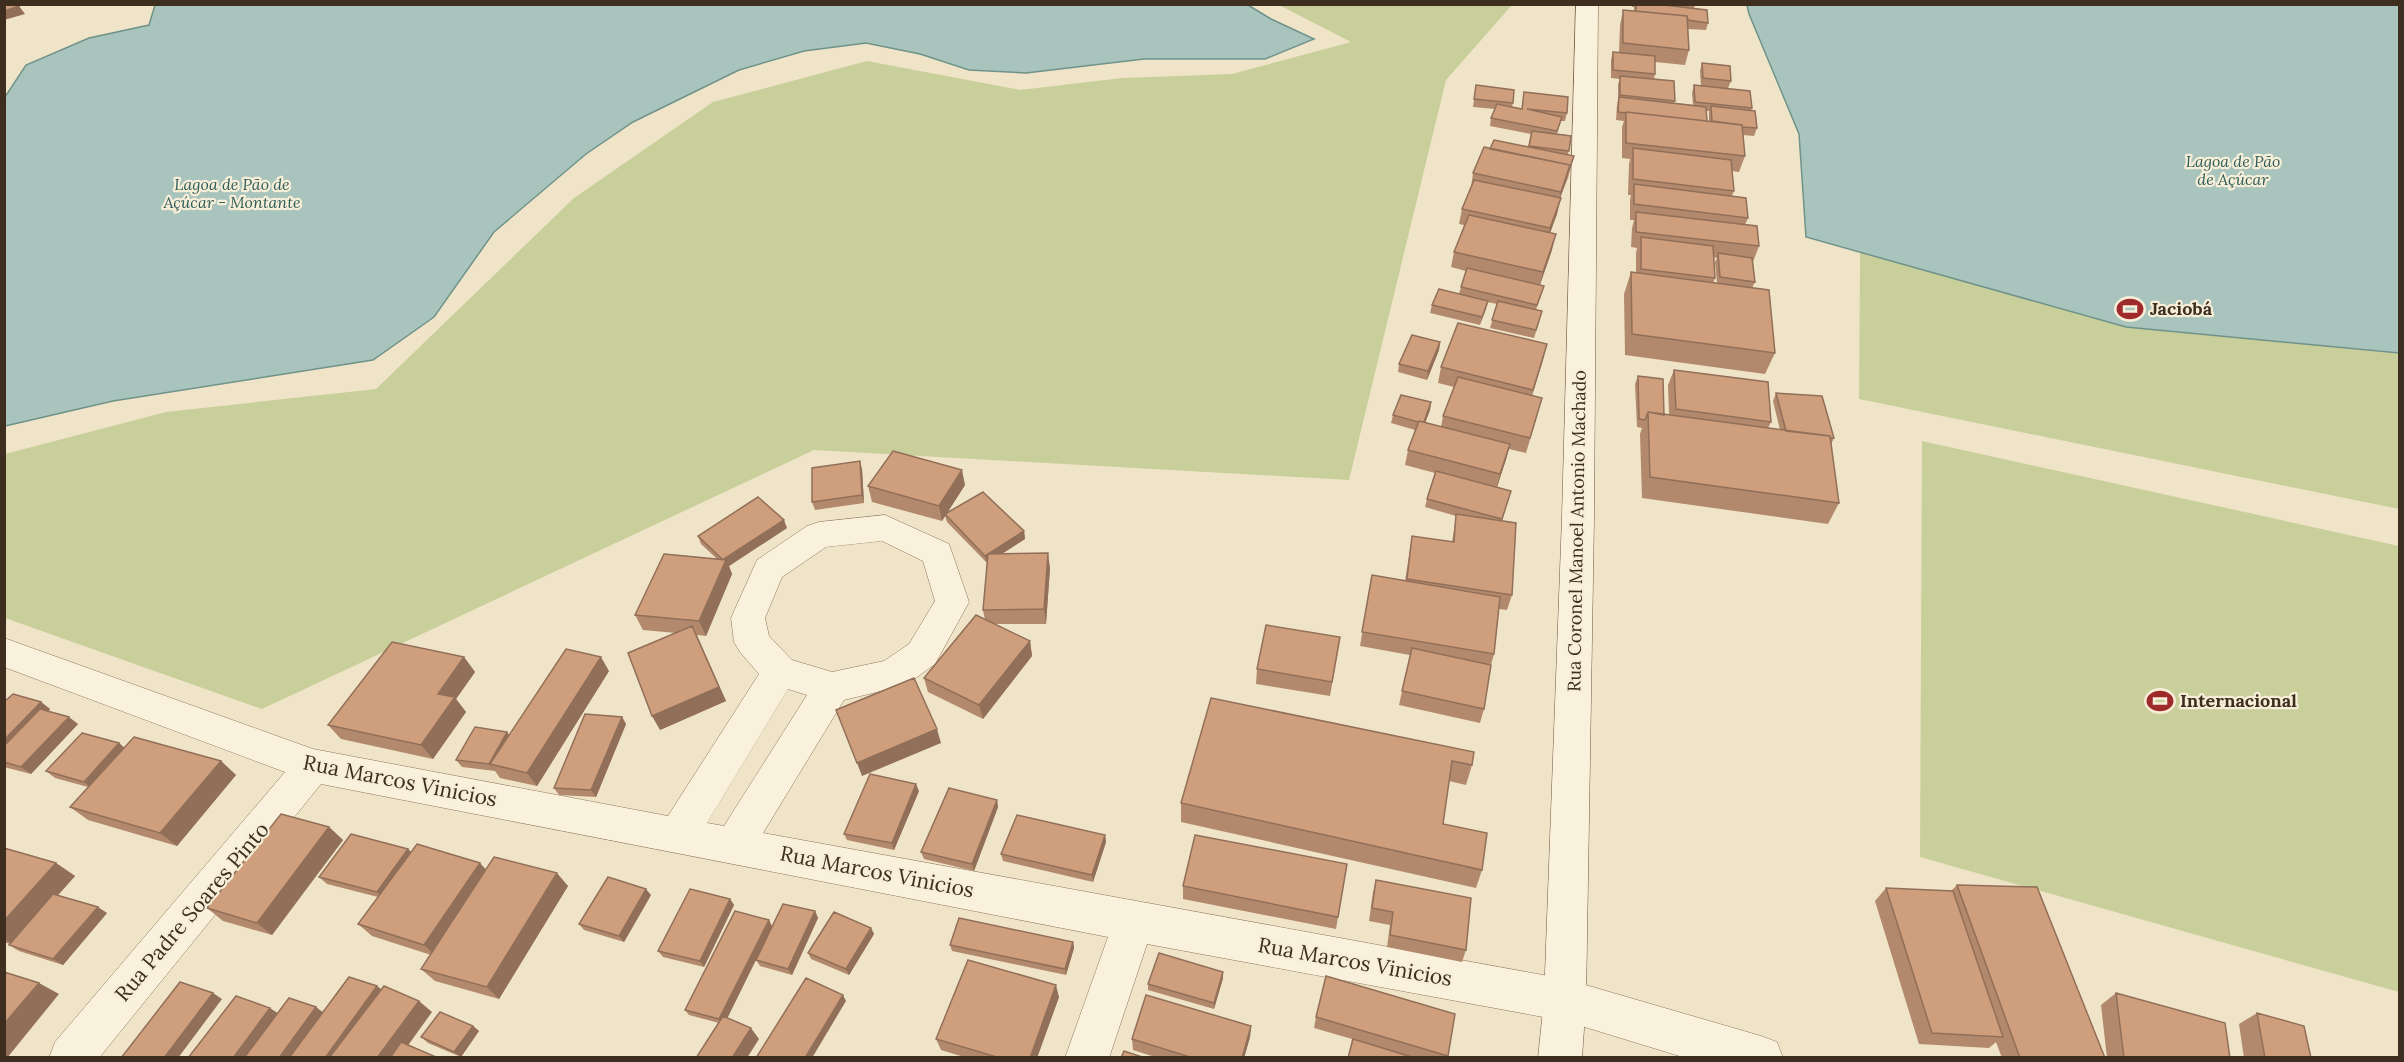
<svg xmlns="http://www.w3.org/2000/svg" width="2404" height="1062" font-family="Lora,serif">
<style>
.green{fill:#c9cf9b}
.water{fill:#a9c4bc;stroke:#6f938a;stroke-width:1.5}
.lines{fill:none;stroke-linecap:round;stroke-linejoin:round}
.street-casing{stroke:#8d765c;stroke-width:1}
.secondary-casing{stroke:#6f573f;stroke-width:1}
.street{fill:#faf1dc;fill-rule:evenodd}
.secondary{fill:#faf1dc;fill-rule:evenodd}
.wall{fill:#b2896c;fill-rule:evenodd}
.shaded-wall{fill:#916f58}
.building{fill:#cf9f7d;stroke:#916f58;stroke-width:1.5}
.labels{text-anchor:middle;stroke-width:4.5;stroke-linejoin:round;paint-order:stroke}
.far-water-label{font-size:16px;font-style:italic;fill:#2f5d5a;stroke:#f7eed8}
.poi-label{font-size:18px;font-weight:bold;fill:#3d2e20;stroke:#f7eed8;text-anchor:start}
.street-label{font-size:18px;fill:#3d2e20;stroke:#f7eed8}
.near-street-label{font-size:21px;fill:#3d2e20;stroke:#f7eed8}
</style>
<rect width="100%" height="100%" fill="#f0e4c8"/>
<path class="green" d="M1279 5H1512L1446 80 1349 480 814 450 262 709 5 618V454L166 412 376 389 574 198 713 102 867 61 1020 90 1122 78 1232 74 1351 42Z
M1861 130 2399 218V509L1859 399Z
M1922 441 2399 546V992L1920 857Z"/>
<path class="water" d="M1248 5 1271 19 1314 39 1265 59H1144L1026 73 969 70 920 54 866 43 804 51 739 70 633 122 586 154 494 232 434 317 373 360 113 401 5 426V97L26 65 89 38 149 25 155 5Z
M1747 5H2399V353L2126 327 1806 237 1799 134 1749 14Z"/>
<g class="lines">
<g class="street-casing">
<path id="street" d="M885 515 949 544 969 602 935 664 906 685 844 700 763 833 1565 979 1761 1036 1777 1042 1783 1058H1686L1565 1021 1147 944 1109 1058H1065L1108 937 321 784 99 1058H49L55 1042 285 772 4 667V638L313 749 668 816 759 674 740 652 734 642 731 618 757 560 807 526 819 522ZM882 541 923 561 935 601 909 644 884 661 832 672 792 660 769 636 765 618 782 577 826 547ZM788 689 807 695 724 826 707 823Z"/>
</g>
<g class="secondary-casing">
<path id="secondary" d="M1576 4H1598L1594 517 1586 1000 1582 1058H1538L1544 1000 1562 517Z"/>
</g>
<use href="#street" class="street"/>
<use href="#secondary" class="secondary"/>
</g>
<path class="wall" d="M1632 4H1695L1694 8 1708 23 1706 30 1688 29 1689 50 1685 65 1655 62V74L1654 79 1675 101 1674 103 1693 105 1692 93 1694 85 1701 86 1700 71 1702 63 1731 81 1728 88 1752 108 1751 111 1757 128 1754 136 1743 135 1745 156 1739 172 1732 171 1734 191 1732 196 1748 218 1745 225 1759 246 1753 262 1755 282 1752 288 1775 353 1765 374 1625 355 1624 294 1631 272 1636 273V253L1637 248 1631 247 1632 228 1634 220H1630V200L1631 195H1628L1629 164 1630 159 1622 158V127L1624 121 1616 120 1617 105 1618 100V84L1620 79 1611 78V60L1613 52H1619L1620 25 1623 10 1634 11V7H1632ZM1706 111H1709V121H1707ZM1713 257 1717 258 1715 262 1717 283H1713L1715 278Z
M1476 85 1513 103 1512 107 1522 109 1524 92 1567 113 1565 121H1561L1557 134 1571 136 1568 155 1574 156 1568 178 1560 198 1557 214 1550 233 1552 250 1540 285 1544 286 1536 310 1540 319 1534 338 1490 328 1497 304 1487 302 1480 325 1430 313 1432 305 1459 294 1461 287 1466 271 1451 267 1454 252 1464 225 1459 224 1462 209 1471 188 1473 173 1490 149 1528 147 1531 134 1490 126 1491 118 1495 109 1473 107Z
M1440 342 1439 350 1427 380 1398 372 1399 364Z
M1543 360 1532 395 1538 413 1526 453 1509 449 1497 488 1508 499 1502 521 1512 595 1507 610 1499 609 1494 654 1491 665 1484 709 1480 723 1399 705 1410 655 1360 646 1372 575 1405 581 1412 536 1452 542 1456 516 1425 507 1427 499 1435 473 1405 465 1408 450 1415 430 1391 423 1393 415 1431 402 1430 410 1425 423 1441 427 1443 416 1454 387 1438 383 1441 367Z
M1674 370 1771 422 1768 428 1780 430 1773 401 1776 393 1834 438 1831 444 1839 503 1828 524 1642 498 1640 434 1642 428 1637 427 1635 384 1638 376 1664 415H1669L1668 385Z
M862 469 864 503 815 510 812 502Z
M965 485 947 513 1024 531 1025 539 1002 554 1050 568 1046 624H994L1030 641 1032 656 983 719 928 692 924 678 985 620 983 610 987 563 947 522 945 516 942 521 872 502 868 486Z
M787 528 729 566 732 574 706 636 697 635 726 701 660 730 676 633 643 630 635 615 717 559 701 544 698 536Z
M1338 651 1330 696 1256 684 1257 669Z
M464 657 475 672 456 699 466 712 433 759 341 739 328 725Z
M609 671 537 786 500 778 495 771 462 767 456 760 507 732 509 735Z
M4 702H41L50 709 49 711 78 724 31 774 4 767Z
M622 717 626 724 596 797 559 795 554 788Z
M119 743 124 748 221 761 236 775 177 846 88 820 70 807 88 787 55 778 46 771Z
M1474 752 1472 765 1466 785 1449 781 1443 824 1482 870 1476 888 1181 822V803Z
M919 791 894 850 847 840 844 834Z
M997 800 998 807 974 871 924 859 921 852Z
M329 827 343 840 272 935 223 921 207 908Z
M1105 835 1106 842 1093 882 1003 861 1001 854Z
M4 848 56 863 75 876 58 895 107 913 63 965 19 951 9 945 10 944 4 942Z
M408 849 411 852 486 870 568 886 499 999 435 981 421 969 431 955 372 936 358 924 378 897 327 884 319 877Z
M1347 864 1336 929 1183 899V886Z
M1376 880 1466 950 1462 962 1387 947 1390 925 1369 921 1373 892Z
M1957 885 2105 1058H2002L1996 1042 1989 1048 1919 1044 1875 901 1886 888 1951 891Z
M651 895 624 942 584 930 579 924Z
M730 899 734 905 704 967 663 957 658 951Z
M815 911 818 918 792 975 760 966 756 960 727 1018 759 1039 719 1023 689 1015 685 1010 769 920 772 926Z
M871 928 874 934 849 975 811 959 808 953Z
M1073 942 1074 948 1066 975 952 951 950 945Z
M1223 972V978L1214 1009 1148 990V984Z
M2116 993 2230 1058H2107L2101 1005Z
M1059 997 1037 1058H967L941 1050 936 1039Z
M2257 1013 2311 1058H2244L2239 1024Z
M1316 1017 1448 1056V1058H1348L1352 1039 1314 1028Z
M473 1026 479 1031 461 1057 428 1043 421 1037Z
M1251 1026 1250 1037 1244 1058H1158L1133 1050 1132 1039Z"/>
<path class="shaded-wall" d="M19 6 25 14 4 20V11Z
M1570 165 1566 181 1557 207 1561 192Z
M1561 198 1557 214 1546 244 1550 228Z
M1556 234 1552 250 1539 287 1543 272Z
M1488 301 1486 309 1480 325 1482 317Z
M1440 342 1439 350 1427 380 1428 371Z
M1547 344 1543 360 1529 405 1533 390Z
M1431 402 1430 410 1422 431 1423 423Z
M1510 444 1506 460 1496 489 1500 474Z
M860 461 862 469 864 503 862 495Z
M962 470 965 485 942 521 939 506Z
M784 520 787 528 729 566 732 574 706 636 699 621 723 560Z
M1024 531 1025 539 987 563 985 556Z
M1048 553 1050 568 1046 624 1044 609Z
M692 626 726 701 660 730 652 716Z
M1030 641 1032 656 983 719 979 705Z
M464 657 475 672 456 699 466 712 433 759 421 745 438 694Z
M601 657 609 671 537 786 527 773Z
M41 702 50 709 4 757V740Z
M69 717 78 724 31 774 21 767Z
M622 717 626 724 596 797 591 790Z
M937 729 941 743 862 776 857 763Z
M507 732 512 739 490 764 495 771 489 764Z
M119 743 127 750 93 789 84 782Z
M221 761 236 775 177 846 160 833Z
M916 784 919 791 894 850 892 843Z
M997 800 998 807 974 871 972 864Z
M329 827 343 840 272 935 257 923Z
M1105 835 1106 842 1093 882 1092 875Z
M408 849 415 856 384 899 377 892Z
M56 863 75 876 14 945 4 939V921Z
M480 863 492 876 437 957 424 945Z
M557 873 568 886 499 999 487 987Z
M646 889 651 895 624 942 619 936Z
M730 899 734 905 704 967 700 961Z
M98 907 107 913 63 965 53 959Z
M815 911 818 918 792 975 788 969Z
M769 920 772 927 724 1025 719 1019Z
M871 928 874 934 849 975 846 969Z
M1073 942 1074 948 1066 975 1065 969Z
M1223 972V978L1214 1009V1003Z
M39 983 59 994 7 1058H4V1024Z
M1056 985 1059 997 1037 1058H1030Z
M377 986 385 992 337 1058H325Z
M213 993 222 999 178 1058H164Z
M843 995 846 1001 812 1058H805Z
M419 1001 432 1012 399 1058H377Z
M316 1007 324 1013 291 1058H279Z
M270 1008 279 1014 247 1058H233Z
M473 1026 479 1031 461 1057 454 1052Z
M1251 1026 1250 1037 1244 1058H1242Z
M751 1028 759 1039 747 1058H732Z"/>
<path class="building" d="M4 4H18L19 6 4 11Z
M1636 4H1655L1707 10 1708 23 1688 20 1687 16 1636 11Z
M1623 10 1687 16 1689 50 1623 43Z
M1613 52 1655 56V74L1613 70Z
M1702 63 1730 66 1731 81 1703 78Z
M1620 76 1674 81 1675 101 1620 95Z
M1476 85 1514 90 1513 103 1474 99Z
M1694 85 1750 91 1752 108 1695 102Z
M1524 92 1568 97 1567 113 1527 109 1562 117 1557 131 1491 118 1497 104 1522 109Z
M1619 97 1706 107 1707 121 1626 112V113L1618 112Z
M1711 106 1755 111 1757 128 1742 127V125L1712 121Z
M1626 112 1742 125 1745 156 1626 143Z
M1532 131 1571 136 1569 151 1529 146Z
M1494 140 1574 156 1569 170 1570 165 1490 149Z
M1484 147 1570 165 1561 192 1473 173Z
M1633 148 1731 160 1734 191 1633 179Z
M1474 180 1561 198 1550 228 1462 209Z
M1634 184 1746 198 1748 218 1634 204Z
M1636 212 1757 226 1759 246 1636 232Z
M1469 215 1556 234 1543 272 1454 252Z
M1641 237 1713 246 1715 278 1641 269Z
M1718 253 1752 258 1755 282 1720 277Z
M1467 268 1544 286 1537 305 1461 287Z
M1631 272 1769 290 1775 353 1632 334Z
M1439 289 1488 301 1482 317 1432 305Z
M1498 301 1542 311 1536 330 1492 320Z
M1458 323 1547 344 1533 390 1441 367Z
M1412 335 1440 342 1428 371 1399 364Z
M1674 370 1768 382 1771 422 1676 409Z
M1638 376 1663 379 1664 415 1648 412 1645 420 1639 419Z
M1458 377 1542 398 1530 438 1443 416Z
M1776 393 1822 396 1834 438H1830V436L1786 431Z
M1401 395 1431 402 1424 422 1419 421 1418 422 1393 415Z
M1648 412 1830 436 1839 503 1650 477Z
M1419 421 1510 444 1500 474 1408 450Z
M893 451 962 470 939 506 868 486Z
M860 461 862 495 812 502V468Z
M1436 471 1511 491 1502 519 1427 499Z
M983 492 1024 531 985 556 945 514Z
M758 497 784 520 724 559H722L698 536Z
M1456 514 1516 523 1512 595 1407 579 1412 536 1454 542Z
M1048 553 1044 609 983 610 988 554Z
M664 554 726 560 699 621 635 615Z
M1372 575 1500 597 1494 654 1362 632Z
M976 615 1030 641 979 705 924 678Z
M1266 625 1340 637 1332 682 1257 669Z
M692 626 719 687 652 716 628 653Z
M392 642 464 657 438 694 455 697 421 745 328 725Z
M1412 648 1491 665 1484 709 1402 691Z
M566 649 601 657 527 773 490 764Z
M914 678 937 729 857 763 836 710Z
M13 694 41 702 4 740V702Z
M1211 698 1474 752 1472 765 1452 761 1443 824 1487 833 1482 870 1181 803Z
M40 709 69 717 21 767 4 762V746Z
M585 714 622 717 591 790 554 788Z
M475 727 507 732 489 764 456 760Z
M82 733 119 743 84 782 46 771Z
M134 737 221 761 160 833 70 807Z
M870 774 916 784 892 843 844 834Z
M949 788 997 800 972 864 921 852Z
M281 814 329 827 257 923 207 908Z
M1017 815 1105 835 1092 875 1001 854Z
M351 834 408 849 377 892 319 877Z
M1195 835 1347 864 1338 917 1183 886Z
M417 844 480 863 424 945 358 924Z
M4 848 56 863 4 921Z
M494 857 557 873 487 987 421 969Z
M608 877 646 889 619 936 579 924Z
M1376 880 1471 898 1466 950 1390 935 1393 912 1372 908Z
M1957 885 2037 887 2105 1058H2020Z
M1886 888 1953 891 2003 1037 1932 1033Z
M690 889 730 899 700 961 658 951Z
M53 894 98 907 53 959 9 945Z
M783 904 815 911 788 969 756 960Z
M735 911 769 920 719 1019 685 1010Z
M834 912 871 928 846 969 808 953Z
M959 918 1073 942 1065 969 950 945Z
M1159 953 1223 972 1214 1003 1148 984Z
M968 960 1056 985 1030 1058H1000L936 1039Z
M4 972 39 983 4 1024Z
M1326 976 1455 1014 1448 1056 1316 1017Z
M349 977 377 986 325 1058H289Z
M806 978 843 995 805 1058H756Z
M180 982 213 993 164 1058H121Z
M384 986 419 1001 377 1058H329Z
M2116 993 2225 1023 2230 1058H2124Z
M1146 995 1251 1026 1242 1058H1193L1132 1039Z
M236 996 270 1008 233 1058H188Z
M289 998 316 1007 279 1058H244Z
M440 1012 473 1026 454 1052 421 1037Z
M2257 1013 2304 1026 2311 1058H2265Z
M723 1016 751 1028 732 1058H696Z
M1353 1039 1415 1058H1348Z
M401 1042 436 1057V1058H390Z
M1124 1051 1145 1058H1121Z"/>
<defs>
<g id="stadium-bare" transform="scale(2.07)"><path d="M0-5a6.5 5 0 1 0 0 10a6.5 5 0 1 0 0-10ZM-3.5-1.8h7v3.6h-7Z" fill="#9e2a2b" stroke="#f7eed8" stroke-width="2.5" paint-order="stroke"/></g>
</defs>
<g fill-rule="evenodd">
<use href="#stadium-bare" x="2130" y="309"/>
<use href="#stadium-bare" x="2160" y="701"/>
</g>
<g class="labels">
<g class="far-water-label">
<text x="2233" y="167">Lagoa de Pão<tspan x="2233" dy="18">de Açúcar</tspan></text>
<text x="232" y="190">Lagoa de Pão de<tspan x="232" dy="18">Açúcar - Montante</tspan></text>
</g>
<g class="poi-label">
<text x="2150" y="315">Jaciobá</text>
<text x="2180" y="707">Internacional</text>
</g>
<g class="street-label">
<text transform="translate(1577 531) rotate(-89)" y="6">Rua Coronel Manoel Antonio Machado</text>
</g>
<g class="near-street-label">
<text transform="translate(400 781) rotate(11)" y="7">Rua Marcos Vinicios</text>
<text transform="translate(877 872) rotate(11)" y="7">Rua Marcos Vinicios</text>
<text transform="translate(192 912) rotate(-50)" y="7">Rua Padre Soares Pinto</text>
<text transform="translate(1355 962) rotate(10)" y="7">Rua Marcos Vinicios</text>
</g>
</g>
<rect width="2404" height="1062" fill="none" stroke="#3d2e20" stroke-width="12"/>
</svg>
